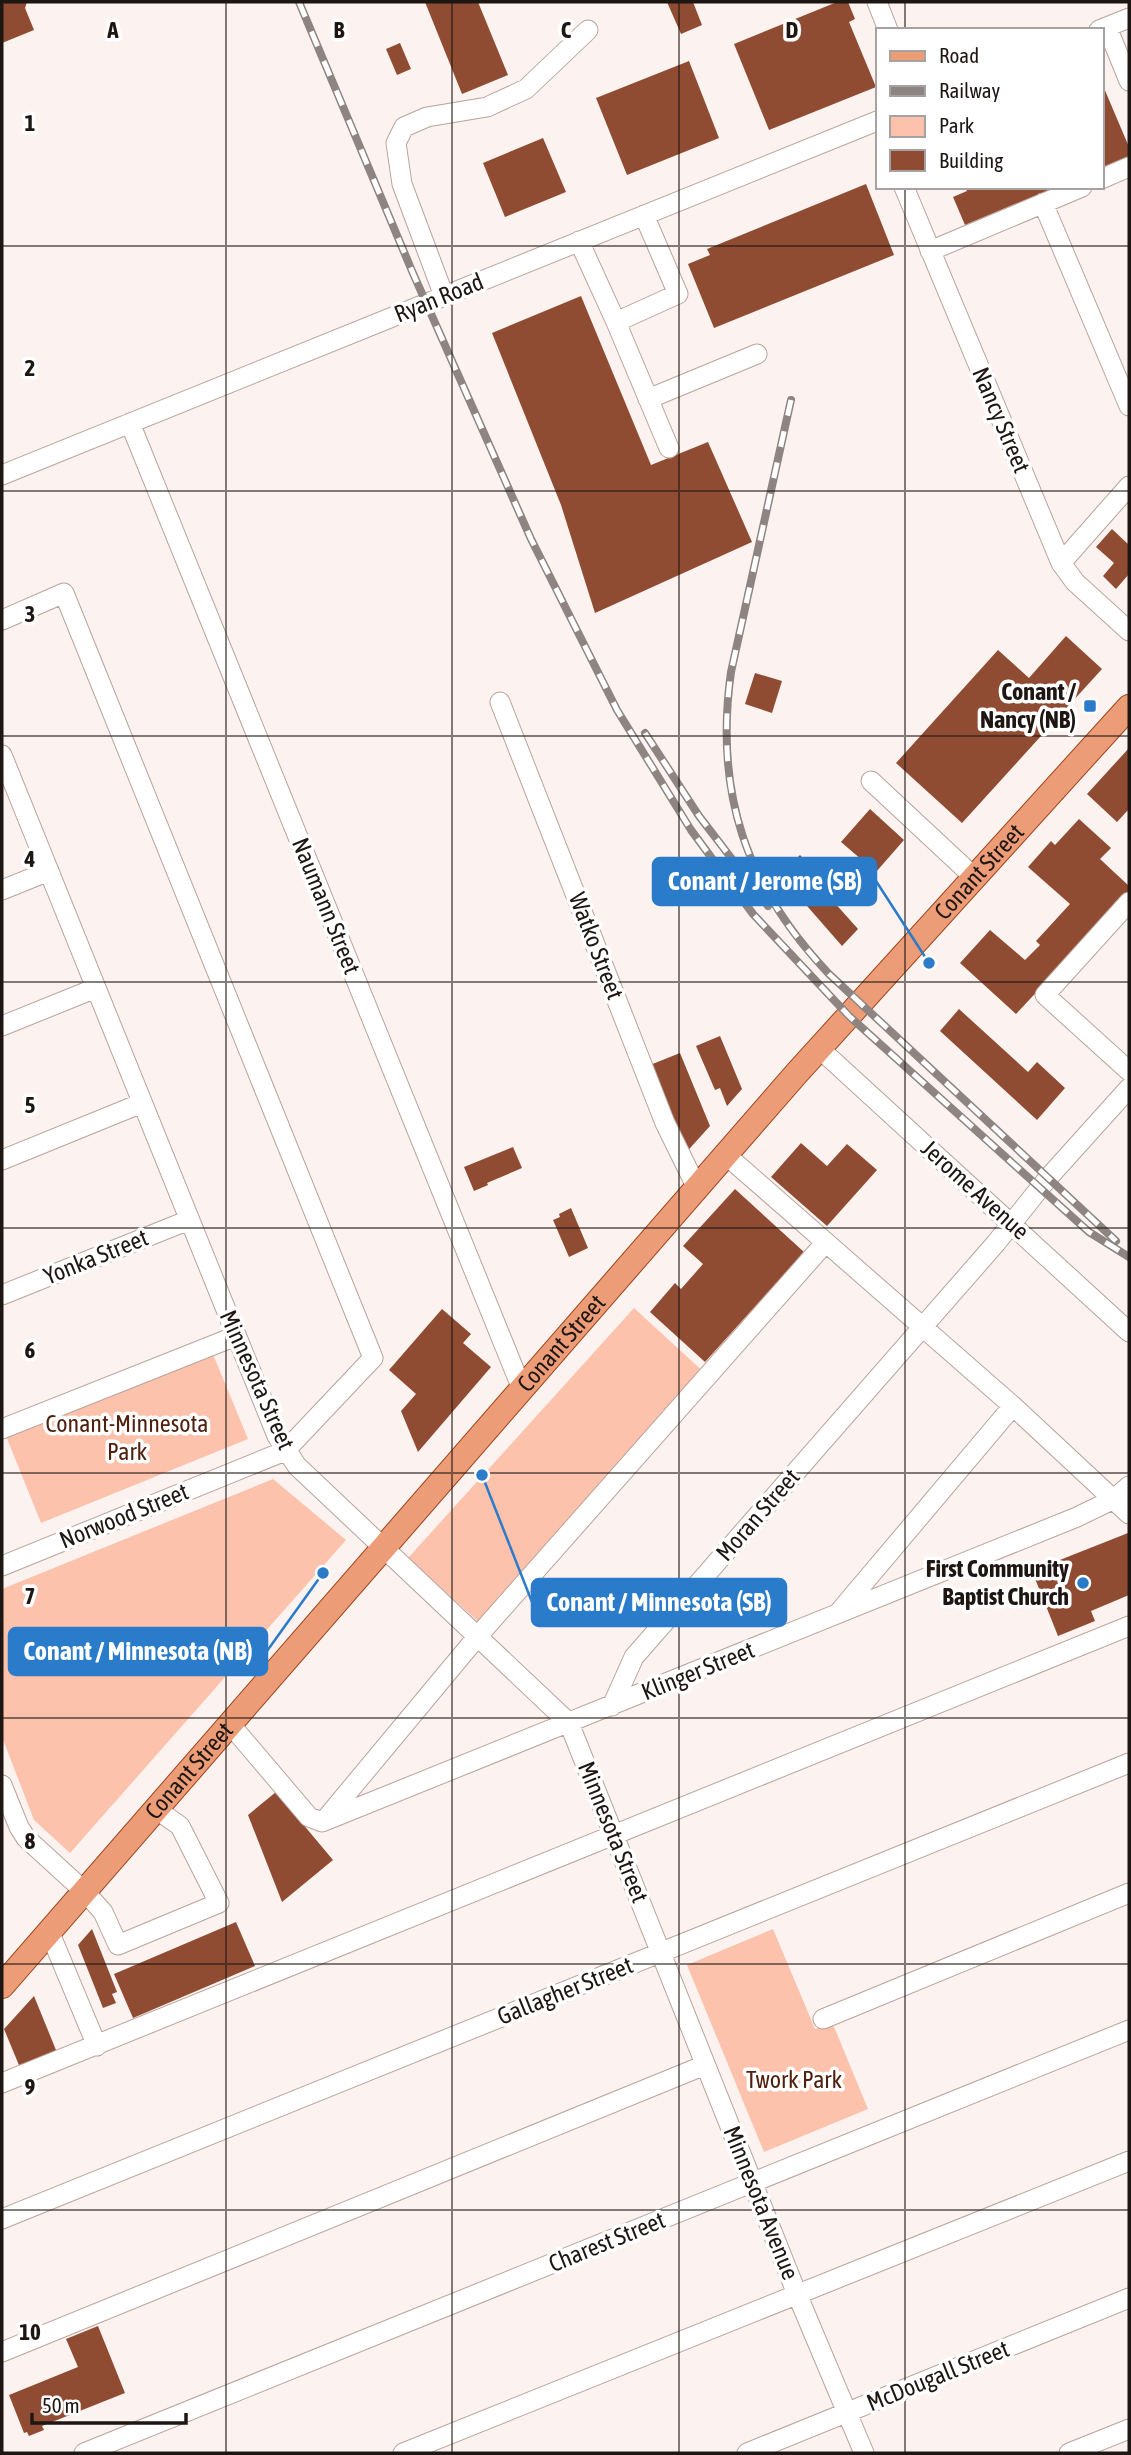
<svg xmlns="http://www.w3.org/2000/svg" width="1131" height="2455" font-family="'Asap Condensed',sans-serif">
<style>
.green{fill:#fdc2ab}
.building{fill:#8f4c32}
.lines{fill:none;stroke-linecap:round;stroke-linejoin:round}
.minor-casing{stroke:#b9a39b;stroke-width:21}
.major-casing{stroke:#9c441a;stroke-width:26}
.minor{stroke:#fff;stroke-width:19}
.major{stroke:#ec9d78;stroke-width:24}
.rail-casing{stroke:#8e8582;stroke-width:8}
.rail{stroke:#fff;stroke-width:5;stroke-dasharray:16;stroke-linecap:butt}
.grid{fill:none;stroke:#1e1613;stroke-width:2;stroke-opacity:0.55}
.poi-dot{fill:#2a7bca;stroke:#fff;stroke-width:2.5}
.labels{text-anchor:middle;stroke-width:7;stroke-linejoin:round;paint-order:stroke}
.street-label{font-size:24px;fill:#1e1613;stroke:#fff}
.poi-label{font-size:24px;font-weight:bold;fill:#1e1613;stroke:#fff;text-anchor:end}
.park-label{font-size:24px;fill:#4f200d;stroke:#fff}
.grid-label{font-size:23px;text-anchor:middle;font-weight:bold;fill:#1e1613;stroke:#fff;stroke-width:7;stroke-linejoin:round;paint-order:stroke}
.leader{fill:none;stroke:#2a7bca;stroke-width:2.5}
.callout-dot{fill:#2a7bca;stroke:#fff;stroke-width:2.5}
.callout{fill:#2a7bca;stroke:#2a7bca;stroke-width:2.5}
.callout-label{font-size:26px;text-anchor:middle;font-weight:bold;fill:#fff}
</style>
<rect width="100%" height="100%" fill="#fcf2ef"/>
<path class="green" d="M634 1308 708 1376 482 1625 408 1558Z
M212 1352 248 1439 41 1523 6 1436Z
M273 1479 346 1540 70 1853 34 1820 2 1737V1589Z
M773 1929 815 2029 832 2022 868 2109 764 2152 687 1965Z"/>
<path class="building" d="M2 2H27L25 8 34 30 2 43Z
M425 2H478L508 75 462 94Z
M667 2H693L702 25 681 34Z
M837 2H848L855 19 849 22 876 87 769 130 734 44Z
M400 43 411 69 397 75 386 49Z
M689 61 719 138 627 175 596 98Z
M1101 81 1129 147V156L1101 168Z
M543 138 566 192 505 217 483 163Z
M866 184 894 255 714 328 688 264 710 255 707 249Z
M965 187H1056L965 225 953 197 967 191Z
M581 296 651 465 708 442 752 542 595 613 561 505 492 333Z
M1112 529 1129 545V574L1116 589 1103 576 1114 563 1096 547Z
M1066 636 1102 669 962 823 896 763 998 650 1029 678Z
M755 673 782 681 772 713 745 704Z
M1129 748V809L1117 822 1087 794Z
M870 809 904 840 876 872 841 842Z
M1079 819 1111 848 1100 859 1129 886V893L1016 1014 960 963 990 930 1025 960 1040 945 1036 941 1070 904 1028 867 1051 841 1055 845Z
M800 855 837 897 833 901 858 929 842 946 780 875Z
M959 1009 1028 1072 1037 1062 1065 1088 1037 1120 940 1031Z
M720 1036 742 1089 727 1106 720 1088 715 1090 696 1046Z
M680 1053 710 1126 682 1157 645 1067Z
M801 1143 827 1166 847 1144 877 1170 827 1226 771 1177Z
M513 1147 522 1168 487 1183 488 1185 474 1191 464 1167Z
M735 1189 804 1252 705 1362 650 1312 675 1283 681 1289 703 1264 683 1246Z
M571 1208 588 1248 569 1257 553 1220 560 1217 559 1214Z
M442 1309 471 1334 463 1343 491 1367 418 1452 401 1411 416 1394 389 1370Z
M1128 1533 1129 1595 1091 1611 1095 1621 1058 1636 1032 1571Z
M276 1792 333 1860 282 1902 248 1815Z
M236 1922 255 1966 133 2018 114 1974Z
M92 1929 117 1992 112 1994 116 2003 103 2008 78 1945Z
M34 1996 58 2055 21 2070 4 2029Z
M98 2326 125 2393 42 2426 44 2430 29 2436 27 2432 24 2433 9 2395 78 2367 66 2339Z"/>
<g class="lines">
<g class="minor-casing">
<path id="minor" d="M877 2 888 30
M1107 27 1129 81
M1099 30 1129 18
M1101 179 1129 167
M904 187 1061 563 1075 582 1129 631
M1043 203 1129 406
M579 241 616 322 669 448
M930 251 1082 187
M444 296 402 184 396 143 404 127 427 117 487 107 526 89 588 30
M616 322 678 294 644 215
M648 399 757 354
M130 423 522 1389
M2 475C294 357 585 239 877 121
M1061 563 1129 486
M2 620 64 593 373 1358 285 1451 2 1566
M500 702 665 1123 697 1188
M2 755 277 1436 297 1466 569 1723 797 2294 864 2453
M871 781 974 877
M2 890 49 871
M1129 902 1045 995 1129 1071
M2 1026 96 988
M820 1049 1129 1332
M726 1155 1013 1406 1129 1514
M2 1160 142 1103
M2 1295 189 1220
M2 1429 236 1336
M840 1611 1013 1406
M612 1706 634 1657 996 1243 1048 1178 1129 1088
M230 1724 309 1817 322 1822 1077 1517 1114 1499 1129 1486
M2 1785 19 1827 26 1838 84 1891 103 1912 118 1945 219 1903 180 1826 156 1809
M324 1821 477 1637 826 1242
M49 1931 97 2046
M823 2019 1129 1893
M2 2083 1129 1626
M2 2219 1129 1763
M2 2352 705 2065
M84 2453 1129 2030
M403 2453 1129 2161
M747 2453 1129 2298
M1069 2453 1129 2429"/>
</g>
<g class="major-casing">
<g id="major">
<path id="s1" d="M2 1986 796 1074 1129 707"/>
</g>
</g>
<use href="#minor" class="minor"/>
<use href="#major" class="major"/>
<g class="rail-casing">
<path id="rail" d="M299 2 412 271 531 539 617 710 691 830 753 914 849 1016 1089 1232 1129 1257
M791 400 731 672C714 792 746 887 829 974L1116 1241
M645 733 699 816 768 906"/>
</g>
<use href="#rail" class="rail"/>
</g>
<path class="grid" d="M226 2V2453M452 2V2453M679 2V2453M905 2V30M905 187V2453M2 246H1129M2 491H1129M2 736H1129M2 982H1129M2 1228H1129M2 1473H1129M2 1718H1129M2 1964H1129M2 2210H1129"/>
<g class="poi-dot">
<rect x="1083" y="699" width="14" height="14" rx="3.5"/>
<circle cx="1083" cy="1583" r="7"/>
</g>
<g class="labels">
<g class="street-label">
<text transform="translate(439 298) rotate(-22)" y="8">Ryan Road</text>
<text transform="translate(1001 420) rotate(67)" y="8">Nancy Street</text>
<text dy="8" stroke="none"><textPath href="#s1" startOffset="1482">Conant Street</textPath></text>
<text transform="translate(326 906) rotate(68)" y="8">Naumann Street</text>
<text transform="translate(596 946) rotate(69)" y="8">Watko Street</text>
<text transform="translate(975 1190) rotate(42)" y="8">Jerome Avenue</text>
<text transform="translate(96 1257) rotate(-22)" y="8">Yonka Street</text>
<text dy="8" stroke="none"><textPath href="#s1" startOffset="852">Conant Street</textPath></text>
<text transform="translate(257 1380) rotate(66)" y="8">Minnesota Street</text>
<text transform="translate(758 1515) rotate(-49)" y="8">Moran Street</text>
<text transform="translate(124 1516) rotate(-22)" y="8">Norwood Street</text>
<text transform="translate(698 1671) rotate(-22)" y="8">Klinger Street</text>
<text dy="8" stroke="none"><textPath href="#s1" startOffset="285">Conant Street</textPath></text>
<text transform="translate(613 1832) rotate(68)" y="8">Minnesota Street</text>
<text transform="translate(565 1991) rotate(-22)" y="8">Gallagher Street</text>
<text transform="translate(761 2203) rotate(68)" y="8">Minnesota Avenue</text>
<text transform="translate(607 2242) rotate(-22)" y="8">Charest Street</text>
<text transform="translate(938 2376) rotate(-22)" y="8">McDougall Street</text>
</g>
<g class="poi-label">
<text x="1076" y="700">Conant /<tspan x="1076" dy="28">Nancy (NB)</tspan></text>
<text x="1069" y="1577">First Community<tspan x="1069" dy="28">Baptist Church</tspan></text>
</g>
<g class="park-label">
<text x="127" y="1432">Conant-Minnesota<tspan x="127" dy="28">Park</tspan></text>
<text x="794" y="2088">Twork Park</text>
</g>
</g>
<g class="grid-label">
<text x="113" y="38">A</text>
<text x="339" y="38">B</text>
<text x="566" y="38">C</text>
<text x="792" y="38">D</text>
<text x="30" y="131">1</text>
<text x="30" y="376">2</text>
<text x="30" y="622">3</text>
<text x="30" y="867">4</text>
<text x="30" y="1113">5</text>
<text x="30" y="1358">6</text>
<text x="30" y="1604">7</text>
<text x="30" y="1849">8</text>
<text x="30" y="2095">9</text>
<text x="30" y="2340">10</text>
</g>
<path class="leader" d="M929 963L876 881M482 1475L532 1602M323 1573L267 1651"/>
<g class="callout-dot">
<circle cx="929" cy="963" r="7"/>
<circle cx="482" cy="1475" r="7"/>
<circle cx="323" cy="1573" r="7"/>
</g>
<g class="callout">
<rect x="653" y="858" width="223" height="47" rx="7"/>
<rect x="532" y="1579" width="254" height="47" rx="7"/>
<rect x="9" y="1628" width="258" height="47" rx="7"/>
</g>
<g class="callout-label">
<text x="765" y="890">Conant / Jerome (SB)</text>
<text x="659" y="1611">Conant / Minnesota (SB)</text>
<text x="138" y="1660">Conant / Minnesota (NB)</text>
</g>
<rect width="1131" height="2455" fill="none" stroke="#1e1613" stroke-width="7"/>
<rect x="876" y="28" width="228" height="161" fill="#ffffff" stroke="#a5a2a1" stroke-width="2"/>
<rect x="890" y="51" width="35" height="10" fill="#ec9d78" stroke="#a5a2a1" stroke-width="2"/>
<text x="939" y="63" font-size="21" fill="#1e1613">Road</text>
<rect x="890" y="86" width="35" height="10" fill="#8e8582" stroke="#a5a2a1" stroke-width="2"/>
<text x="939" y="98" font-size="21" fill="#1e1613">Railway</text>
<rect x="890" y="116" width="35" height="21" fill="#fdc2ab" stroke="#a5a2a1" stroke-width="2"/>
<text x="939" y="133" font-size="21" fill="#1e1613">Park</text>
<rect x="890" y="150" width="35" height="21" fill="#8f4c32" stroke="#a5a2a1" stroke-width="2"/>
<text x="939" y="168" font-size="21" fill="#1e1613">Building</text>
<path d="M32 2413v10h154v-10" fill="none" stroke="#1e1613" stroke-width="3.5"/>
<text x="42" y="2413" font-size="21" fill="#1e1613" stroke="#ffffff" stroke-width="5" paint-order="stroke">50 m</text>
</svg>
